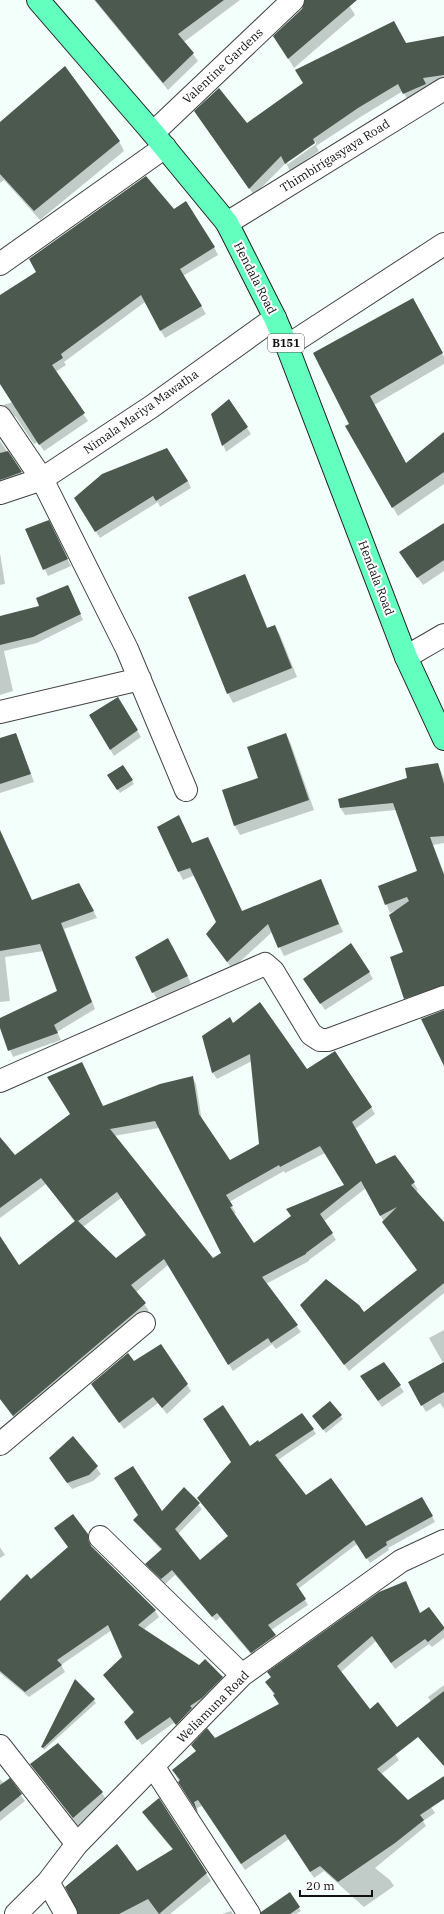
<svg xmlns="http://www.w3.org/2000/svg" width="444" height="1914" font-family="'IBM Plex Serif',serif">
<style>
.shadow{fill:#0003;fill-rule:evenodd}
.building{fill:#4b594e;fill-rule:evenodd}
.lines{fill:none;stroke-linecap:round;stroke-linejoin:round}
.minor-casing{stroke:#434343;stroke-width:24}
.major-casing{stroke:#212121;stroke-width:24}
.minor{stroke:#fff;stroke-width:22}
.major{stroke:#62ffbf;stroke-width:22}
.labels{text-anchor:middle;stroke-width:4;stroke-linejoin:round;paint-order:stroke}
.shield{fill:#fff;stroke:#585858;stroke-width:1}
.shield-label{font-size:11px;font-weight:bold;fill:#101010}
.street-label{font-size:12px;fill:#101010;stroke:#fff}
</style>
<rect width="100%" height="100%" fill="#f2fffa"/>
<path class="shadow" d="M94 0H240L184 42 198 61 168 90Z
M346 0 355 15 294 68 280 45Z
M444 37V83L427 85 430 91 408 101 403 91 362 116 316 146 319 151 290 171 286 163 254 195 200 119 246 124 405 44ZM316 141V144L288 164 286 162Z
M0 124 119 141 124 151 40 220 4 180 0 183Z
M173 211 214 247 218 255 183 276 206 314 165 338 145 302 64 362 66 365 55 372 88 421 44 451 38 442 34 444 16 417 7 412 3 405 13 402 0 383V296Z
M418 308 444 357V364L374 405 406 464 444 440V484L398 516 346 427 350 424Z
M229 401 251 434 226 452 212 415Z
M0 441 22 473 26 480 7 486 0 473Z
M188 481 191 488 160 507 158 502 100 538 79 505Z
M444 525V571L423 585 405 560Z
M52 528 71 566 48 576 26 530Z
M0 553 5 584 0 585Z
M245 576 268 629 275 626 280 635 297 677 233 703 228 693Z
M71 592 83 620 37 643 4 651 13 691 0 695V627Z
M117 698 141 737 114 756 90 715Z
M16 734 34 782 0 793V739Z
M286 734 291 744 314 810 240 835 235 826 223 791 259 779Z
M438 764 444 779V843L433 845 444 873V993L409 1006 405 998 404 953 396 910 390 913 379 886 418 871 396 810 345 815 340 807 408 779Z
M123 766 134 784 120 793 110 779Z
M183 824 192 843 212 846 242 912 320 880 343 932 284 956 272 932 232 969 207 934 218 922 195 875 183 880 179 872Z
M0 857 32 901 79 884 97 918 64 929 95 1009 57 1032 61 1040 13 1057 0 1026V1019L58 991 44 951 5 957 10 1001 0 1002Z
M172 945 191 983 157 999 153 992Z
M369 972 373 979 325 1010 308 985Z
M233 1025 371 1107 375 1114 355 1129 376 1165 394 1156 414 1183 418 1190 415 1192 444 1223V1293L349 1371 306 1312 364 1313 418 1271 384 1222 366 1188 324 1221 336 1240 309 1260V1261L266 1284 301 1332 276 1349 272 1344 233 1371 168 1265 136 1292 149 1311 18 1423 0 1399V1237L19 1266 75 1222 46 1184 0 1218V1148L15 1157 103 1107 192 1077 196 1084 202 1121 229 1162 260 1144 252 1061 217 1079 213 1073 203 1036ZM159 1128 222 1253 212 1260 114 1136ZM325 1153 345 1185 254 1244 234 1214 236 1213 229 1202 284 1171 285 1173ZM121 1198 147 1235 115 1259 83 1227Z
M444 1330V1409L440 1403 426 1412 409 1383 443 1363 429 1338Z
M134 1362 187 1385 191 1391 167 1414 158 1403 124 1429 92 1384Z
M384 1364 404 1392 382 1407 365 1383Z
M330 1402 343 1419 326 1433 315 1419Z
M313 1429 316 1434 278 1460 306 1496 366 1527 422 1498 435 1522 388 1548 389 1550 370 1563 357 1544 298 1589 308 1605 271 1630 278 1641 254 1658 220 1617 216 1621 175 1575 165 1584 149 1569 147 1564 162 1551 134 1520 162 1513 184 1489 202 1509 178 1534 200 1562 229 1537 198 1498 250 1447Z
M73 1438 101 1474 93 1481 72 1489 54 1465Z
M88 1535 91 1541V1547L155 1611 159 1617 143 1630 199 1666 222 1677 225 1683 180 1730 174 1723 142 1745 129 1728 134 1713 104 1675 124 1657 112 1630 61 1665 65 1672 29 1697 0 1673V1603L31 1581Z
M0 1547 5 1555 0 1558Z
M420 1614 444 1628V1638L432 1647 429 1644 395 1669 376 1641 341 1672 399 1760 380 1775 407 1802 421 1792 435 1813 423 1821 426 1826 375 1868 390 1880 394 1886 364 1907 324 1871 314 1878 289 1839 245 1870 202 1806 197 1808 198 1812 176 1776 215 1739 280 1704 266 1682 272 1678 268 1673Z
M444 1685V1766L411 1727 431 1702 428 1697Z
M94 1700 96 1703 44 1750 43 1747Z
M58 1744 102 1793 108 1802 79 1827 31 1764Z
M0 1779 4 1784 9 1780 25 1801 0 1821Z
M143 1812 206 1873 211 1881 170 1914H79L137 1872 173 1850 148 1820Z
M289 1894 301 1911 296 1914H275Z
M231 1911 233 1914H222Z"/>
<path class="building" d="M95 0H224L178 34 194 53 163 83Z
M305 0H357L288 59 273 36 302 9Z
M394 21 406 43 444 36V75L423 78 426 84 403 94 398 84 358 108 313 139 315 143 285 164 281 156 249 189 194 111 219 88 247 123 303 83 295 70Z
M65 66 120 141 34 211 0 174V122Z
M146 176 174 209 186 201 215 247 180 269 202 306 160 331 141 295 61 354 63 358 52 365 85 413 39 445 0 384V295L36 272 29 259Z
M413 298 443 353 370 396 406 463 444 432V472L392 508 345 426 349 424 313 353Z
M229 399 248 427 222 446 211 414Z
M167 448 188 481 156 501 153 496 95 532 74 498 102 474Z
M8 451 22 472 0 480V453Z
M49 520 68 559 43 570 25 529Z
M444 523V560L417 578 399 552Z
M245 574 267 628 275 625 292 668 227 694 188 597Z
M68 585 81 614 33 637 0 645V616L39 606 36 598Z
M118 697 138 730 110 750 89 715Z
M16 733 31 774 0 784V738Z
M286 733 309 800 234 826 222 790 258 778 247 747Z
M438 763 444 784V836L430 837 444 875V985L404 999 390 957 403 952 389 915 409 901 407 897 385 905 378 886 417 871 393 803 340 808 338 799 407 778 405 768Z
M123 765 133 780 117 790 107 775Z
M179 815 192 843 208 837 242 911 321 879 339 924 278 948 268 924 227 962 206 934 216 922 190 868 178 872 157 827Z
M0 830 32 900 79 883 94 911 61 923 92 1002 54 1025 58 1033 8 1051 0 1028V1018L57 991 40 944 0 951Z
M168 938 188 976 152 993 135 957Z
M351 943 370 972 320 1004 303 979Z
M260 1002 307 1069 335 1051 372 1107 352 1122 376 1164 395 1155 415 1182 411 1185 444 1222V1283L344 1365 300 1305 326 1279 359 1305 364 1312 417 1270 382 1222 397 1207 380 1216 361 1181 320 1214 333 1233 306 1253V1254L262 1277 298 1325 271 1343 268 1338 228 1365 164 1259 131 1285 146 1303 13 1416 0 1399V1236L19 1265 75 1221 41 1178 0 1208V1137L15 1155 70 1114 47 1077 82 1062 103 1106 160 1084 193 1076 199 1114 230 1160 259 1144 250 1054 212 1073 202 1036 230 1017 233 1023ZM155 1121 221 1253 213 1258 110 1129ZM320 1146 344 1185 286 1209 291 1216 254 1243 230 1207 233 1206 226 1195 279 1165 280 1167ZM117 1192 146 1235 116 1258 78 1221Z
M444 1010V1066L421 1019Z
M161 1344 188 1384 162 1408 153 1397 119 1423 91 1384 128 1353 134 1361Z
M384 1362 401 1385 378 1401 360 1376Z
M444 1362V1392L421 1406 408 1382Z
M330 1401 342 1415 323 1430 312 1416Z
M223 1405 250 1446 258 1440 259 1442 302 1413 314 1429 275 1455 306 1495 331 1478 366 1526 422 1497 433 1516 386 1542 387 1545 366 1559 354 1540 296 1584 306 1599 268 1625 276 1635 251 1653 217 1613 212 1617 172 1570 161 1579 145 1564 162 1549 133 1520 138 1515 114 1478 133 1466 162 1511 184 1487 200 1503 175 1529 200 1560 228 1536 197 1498 231 1462 203 1419Z
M73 1436 98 1466 89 1475 67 1483 49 1458Z
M73 1514 88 1534V1540L91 1546 156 1610 138 1625 199 1665 205 1659 223 1677 202 1698 190 1706 192 1708 176 1725 170 1717 137 1740 124 1722 134 1712 103 1675 122 1657 108 1625 57 1660 62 1665 25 1692 0 1671V1601L27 1574 31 1579 68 1547 54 1528Z
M406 1581 420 1613 429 1607 444 1627V1629L428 1642 425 1639 391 1663 372 1636 337 1666 370 1709 378 1702 397 1727 444 1691V1766L418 1737 377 1769 408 1800 444 1776V1799L420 1815 424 1820 395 1843 338 1882 320 1866 310 1872 285 1834 241 1864 198 1800 194 1802 198 1813 178 1782 180 1780 172 1770 196 1751 191 1745 207 1728 215 1738 279 1704 273 1695 275 1694 265 1682 271 1677 267 1672 379 1592Z
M75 1679 95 1699 43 1748 41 1747Z
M58 1743 103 1792 73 1818 30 1764Z
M10 1778 22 1794 0 1812V1785Z
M159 1798 207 1873 159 1914 148 1899 119 1914H78L65 1887 117 1844 137 1871 173 1849 142 1812Z
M290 1892 300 1907 290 1914H261V1912Z"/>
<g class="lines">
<g class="minor-casing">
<path id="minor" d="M153 133 293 0
M227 223 444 89
M0 264 165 147
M287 346 444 244
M0 417 42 479 127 649 186 790
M0 493 42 479 151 407 275 318
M406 657 444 635
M0 712 140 679
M0 1081 265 964 273 971 311 1034 320 1040H328L444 997
M0 1444 144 1323
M100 1537 242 1675
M0 1746 77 1844
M153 1766 249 1914
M48 1882 66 1914
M16 1914 48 1882 77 1844 242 1675 401 1561 444 1541"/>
</g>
<g class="major-casing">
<path id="major" d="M38 0 153 133 227 223 275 318 287 346 406 657 444 739"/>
</g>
<use href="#minor" class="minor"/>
<use href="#major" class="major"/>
</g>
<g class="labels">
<rect class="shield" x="268" y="334" width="36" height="18" rx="3"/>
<g class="shield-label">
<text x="286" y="347">B151</text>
</g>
<g class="street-label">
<text transform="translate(223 66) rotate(-43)" y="4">Valentine Gardens</text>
<text transform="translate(335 156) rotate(-32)" y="4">Thimbirigasyaya Road</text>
<text transform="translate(255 278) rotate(63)" y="4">Hendala Road</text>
<text transform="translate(141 412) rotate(-35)" y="4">Nimala Mariya Mawatha</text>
<text transform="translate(376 578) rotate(69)" y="4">Hendala Road</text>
<text transform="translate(213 1707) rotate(-45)" y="4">Weliamuna Road</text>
</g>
</g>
<path d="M300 1890v6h72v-6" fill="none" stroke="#101010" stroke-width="2"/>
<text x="306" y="1890" font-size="12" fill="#101010" stroke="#ffffff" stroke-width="3" paint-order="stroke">20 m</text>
</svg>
